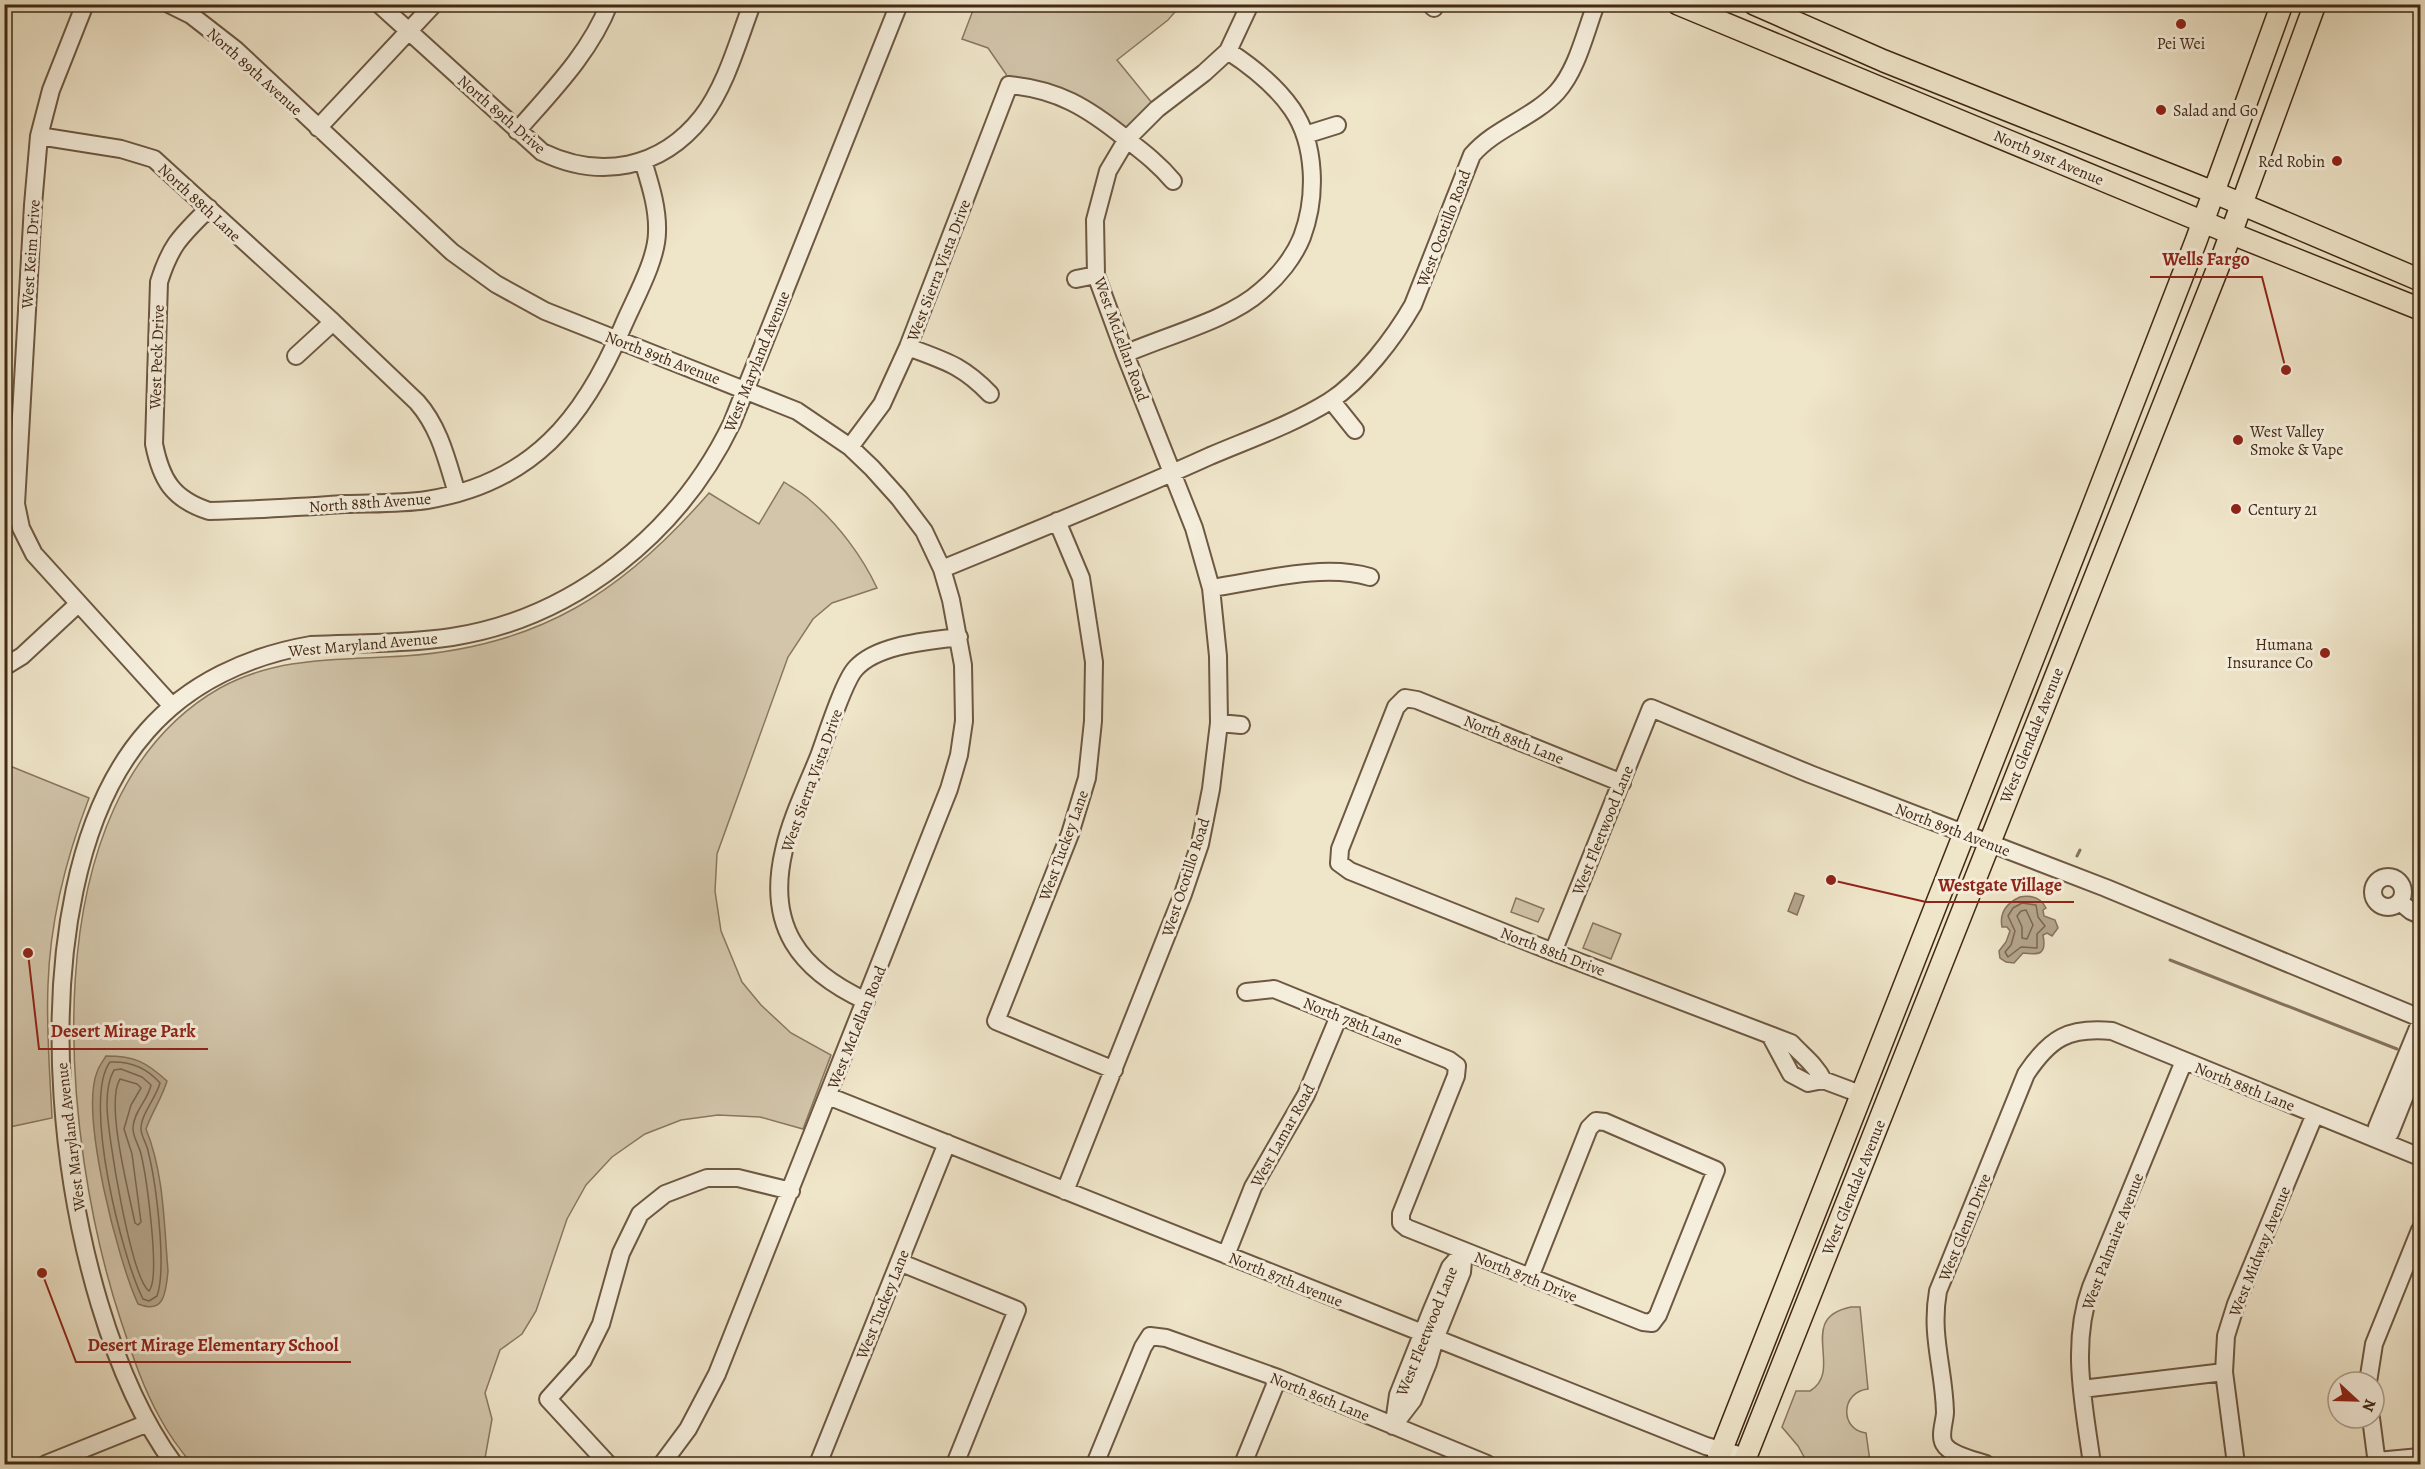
<svg xmlns="http://www.w3.org/2000/svg" width="2425" height="1469" font-family="Alegreya,serif">
<style>
.green{fill:#d2c5aa;stroke:#8a7760;stroke-width:1.5}
.water{fill:#b4a58c;stroke:#86735c;stroke-width:1.5}
.lines{fill:none;stroke-linecap:round;stroke-linejoin:round}
.shore{stroke:#7b6750;stroke-width:1.5}
.stream{stroke:#86735c;stroke-width:3}
.minor-casing{stroke:#6d5842;stroke-width:20}
.major-casing{stroke:#422915;stroke-width:24}
.minor{stroke:#f5eedc;stroke-width:16}
.major{stroke:#efe5c9;stroke-width:21}
.poi-dot{fill:#8f2418;stroke:#f5eedc;stroke-width:2}
.labels{text-anchor:middle;stroke-width:6;stroke-linejoin:round;paint-order:stroke}
.poi-label{font-size:16px;fill:#422915;stroke:#f5eedc;text-anchor:start}
.street-label{font-size:16px;fill:#422915;stroke:#f5eedc}
.leader{fill:none;stroke:#8f2418;stroke-width:2}
.callout-dot{fill:#8f2418;stroke:#f5eedc;stroke-width:2}
.callout-label{font-size:18px;text-anchor:middle;font-weight:bold;fill:#8f2418;stroke:#f5eedc;stroke-width:6;stroke-linejoin:round;paint-order:stroke}
</style>
<rect width="100%" height="100%" fill="#efe5c9"/>
<filter id="stains"><feTurbulence type="fractalNoise" baseFrequency=".00333" numOctaves="4"/><feColorMatrix values="0 0 0 0 .2 0 0 0 0 .09 0 0 0 0 .02 0 0 0 .5 -.17"/></filter>
<radialGradient id="worn" r=".72"><stop offset=".6" stop-color="#630" stop-opacity="0"/><stop offset="1" stop-color="#630" stop-opacity=".3"/></radialGradient>
<path class="green" d="M975 5H1181L1168 20 1117 60 1157 109 1127 139 1098 116 1009 85 1006 74 988 48 962 39Z
M784 482C793 488 803 493 811 501 838 524 862 556 877 588L832 603 813 619 788 657 717 854 715 891 721 931 742 982 761 1005 791 1033 831 1055 803 1129 760 1117 718 1115 681 1120 645 1134 612 1157 586 1185 567 1219 536 1311 522 1334 500 1350 485 1393 492 1419 484 1464H192C180 1450 169 1435 160 1418 143 1388 132 1354 121 1321 62 1143 25 799 220 688 278 656 341 660 404 656 539 647 623 592 709 493L759 524Z
M5 764 89 798C66 858 50 921 48 985 46 1029 50 1074 52 1118L5 1128Z
M1516 898 1544 909 1538 922 1511 912Z
M1593 923 1621 934 1611 959 1583 948Z
M1851 1307H1860L1868 1389C1840 1392 1840 1430 1866 1433L1870 1461 1867 1464H1808L1798 1446 1782 1427 1796 1391H1810C1845 1370 1795 1318 1851 1307Z"/>
<path class="water" d="M1795 893 1804 896 1797 915 1788 911Z
M2020 897C2031 895 2041 898 2046 908L2043 910 2044 916 2055 920 2058 928 2052 936 2047 933 2043 935C2047 955 2039 955 2023 953L2014 963 2006 962 2000 958 1999 951 2006 942 2010 931 2007 927H2002C1999 912 2007 903 2020 897Z
M106 1056C135 1056 146 1062 167 1081 162 1098 152 1112 146 1129 164 1173 164 1224 168 1271 166 1291 165 1315 138 1304 118 1261 80 1115 97 1072 99 1066 103 1061 106 1056Z"/>
<g class="lines">
<path class="shore" d="M2022 903 2036 905 2038 917 2045 926 2037 934V948L2021 947 2008 957 2005 952 2011 945 2015 931 2008 916 2013 908Z
M2026 910 2033 925 2027 939 2022 938V927L2017 916 2021 911Z
M110 1062C129 1061 147 1068 160 1083 156 1098 140 1116 141 1129 141 1136 147 1144 148 1151 156 1182 167 1268 157 1296L149 1301 143 1299C122 1258 82 1099 110 1062Z
M121 1069 142 1077 151 1085C148 1100 134 1111 133 1127 132 1136 139 1145 141 1154 146 1175 161 1278 149 1291 131 1278 107 1133 107 1105 107 1093 108 1080 114 1070Z
M120 1079 137 1084 141 1088 131 1105 124 1129 132 1154 141 1222 138 1225 135 1223C129 1193 105 1103 120 1079Z"/>
<path class="stream" d="M2077 856 2080 850
M2170 960 2397 1049"/>
<g class="minor-casing">
<path id="minor" d="M85 4 51 90 39 136 33 205 16 504 21 528 34 554 172 706
M169 4 191 15 236 50 452 252 496 284 545 311 797 411 850 447 872 468 899 498 924 531 942 569 951 600 963 665 964 721 959 755 949 789 717 1374 688 1429 662 1464
M379 4 542 152C600 180 661 169 702 117 726 86 738 41 752 4
M1430 4 1434 8
M318 128 434 4
M517 131C551 92 590 53 609 4
M1305 135 1337 125
M39 136 121 149 154 159 333 322 417 402C440 428 447 461 457 493
M209 208C181 236 171 244 159 282L154 444C161 479 172 499 209 511 254 510 300 507 345 504 372 503 400 504 427 500 532 483 584 419 623 326 634 300 657 260 657 232 658 208 650 184 643 161
M1076 279 1096 275
M908 347C945 361 962 365 990 394
M1125 354C1165 336 1229 320 1261 291 1278 277 1294 257 1302 237 1317 197 1316 144 1292 109 1276 86 1251 66 1228 51
M296 356 333 322
M1331 400 1355 430
M850 447 882 404 908 347 1009 85C1057 89 1088 108 1125 138 1143 152 1159 164 1173 181
M1057 521 1081 578 1094 662 1093 721 1087 778 1070 834 996 1021 1114 1070
M942 569C1032 532 1122 496 1210 456 1250 439 1293 424 1330 401 1362 380 1394 338 1413 305L1472 155C1495 128 1533 118 1557 92 1577 70 1585 33 1596 4
M1211 588C1260 581 1323 563 1370 577
M4 667 22 656 78 604
M1219 723 1241 725
M1622 783 1417 700 1405 698 1396 707 1340 849 1339 863 1350 871 1553 952 1791 1043C1802 1055 1816 1065 1823 1080
M2373 892a15 15 0 1 1 30 0a15 15 0 1 1-30 0Z
M2400 902 2411 911 2420 915
M1553 952 1651 708 1810 774 2106 888 2420 1018
M1246 992 1274 989 1449 1060 1457 1066 1456 1076 1401 1214V1223L1407 1228 1643 1322 1652 1323 1658 1315 1716 1170 1605 1122 1596 1121 1589 1128 1530 1277
M866 1001C799 970 766 926 784 850 791 818 807 786 819 756 826 737 844 680 856 668 878 644 929 641 959 637
M1770 1035 1791 1074 1808 1083 1823 1080 1863 1095
M828 1096 1706 1446 1746 1457
M2381 1140 2377 1127 2420 1023
M2381 1140 2390 1133 2420 1058
M1065 1191 1183 894 1200 844 1211 789 1219 723 1218 656 1211 588 1194 528 1125 354 1096 275 1095 220 1108 171 1127 139 1157 109 1204 73 1228 51 1250 4
M1226 1255 1253 1187 1306 1095 1339 1016
M899 1262 1017 1310 955 1464
M2368 1382 2374 1344 2420 1230
M2082 1389 2224 1372
M2371 1418 2377 1464
M1394 1423 1398 1395 1431 1312 1450 1267 1464 1251
M1393 1426 1413 1400 1428 1363 1435 1339 1462 1272 1464 1251
M2377 1461 2420 1457
M46 1464 148 1423
M174 1464C55 1303 5 891 147 731 189 683 248 656 311 645 357 643 406 644 452 637 574 618 679 533 732 423L899 4
M608 1464 548 1399 583 1360 601 1324 621 1253 640 1214 665 1194 707 1178H738L791 1191
M818 1464 947 1143
M1095 1464 1143 1347 1150 1336 1166 1338 1278 1378 1487 1464
M1243 1464 1278 1378
M1986 1464C1974 1460 1950 1455 1944 1444 1939 1435 1945 1421 1945 1412 1944 1368 1930 1336 1938 1291L2026 1074C2050 1038 2068 1027 2112 1031L2420 1157
M2092 1464C2084 1405 2070 1345 2091 1287L2184 1061
M2236 1464 2224 1372 2226 1336 2236 1304 2315 1114"/>
</g>
<g class="major-casing">
<path id="major" d="M1678 4 2230 233 2420 309
M1754 4 1884 61 2213 192 2420 280
M1716 1464 2088 519 2196 241 2282 4
M1743 1464 2223 255 2315 4"/>
</g>
<use href="#minor" class="minor"/>
<use href="#major" class="major"/>
</g>
<g class="poi-dot">
<circle cx="2181" cy="24" r="6"/>
<circle cx="2161" cy="110" r="6"/>
<circle cx="2337" cy="161" r="6"/>
<circle cx="2238" cy="440" r="6"/>
<circle cx="2236" cy="509" r="6"/>
<circle cx="2325" cy="653" r="6"/>
</g>
<g class="labels">
<g class="poi-label">
<text x="2181" y="49" text-anchor="middle">Pei Wei</text>
<text x="2173" y="116">Salad and Go</text>
<text x="2325" y="167" text-anchor="end">Red Robin</text>
<text x="2250" y="437">West Valley<tspan x="2250" dy="18">Smoke &amp; Vape</tspan></text>
<text x="2248" y="515">Century 21</text>
<text x="2313" y="650" text-anchor="end">Humana<tspan x="2313" dy="18">Insurance Co</tspan></text>
</g>
<g class="street-label">
<text transform="translate(255 71) rotate(42)" y="6">North 89th Avenue</text>
<text transform="translate(502 114) rotate(41)" y="6">North 89th Drive</text>
<text transform="translate(2049 157) rotate(23)" y="6">North 91st Avenue</text>
<text transform="translate(200 202) rotate(43)" y="6">North 88th Lane</text>
<text transform="translate(1443 228) rotate(-69)" y="6">West Ocotillo Road</text>
<text transform="translate(30 254) rotate(-86)" y="6">West Keim Drive</text>
<text transform="translate(938 270) rotate(-69)" y="6">West Sierra Vista Drive</text>
<text transform="translate(1122 339) rotate(70)" y="6">West McLellan Road</text>
<text transform="translate(156 357) rotate(-88)" y="6">West Peck Drive</text>
<text transform="translate(663 357) rotate(21)" y="6">North 89th Avenue</text>
<text transform="translate(756 361) rotate(-68)" y="6">West Maryland Avenue</text>
<text transform="translate(370 502) rotate(-4)" y="6">North 88th Avenue</text>
<text transform="translate(363 644) rotate(-5)" y="6">West Maryland Avenue</text>
<text transform="translate(2031 735) rotate(-68)" y="6">West Glendale Avenue</text>
<text transform="translate(1514 739) rotate(22)" y="6">North 88th Lane</text>
<text transform="translate(811 780) rotate(-70)" y="6">West Sierra Vista Drive</text>
<text transform="translate(1953 829) rotate(21)" y="6">North 89th Avenue</text>
<text transform="translate(1602 830) rotate(-68)" y="6">West Fleetwood Lane</text>
<text transform="translate(1063 845) rotate(-70)" y="6">West Tuckey Lane</text>
<text transform="translate(1185 877) rotate(-72)" y="6">West Ocotillo Road</text>
<text transform="translate(1553 951) rotate(21)" y="6">North 88th Drive</text>
<text transform="translate(1353 1021) rotate(22)" y="6">North 78th Lane</text>
<text transform="translate(856 1027) rotate(-68)" y="6">West McLellan Road</text>
<text transform="translate(2245 1086) rotate(22)" y="6">North 88th Lane</text>
<text transform="translate(1282 1135) rotate(-61)" y="6">West Lamar Road</text>
<text transform="translate(70 1137) rotate(-97)" y="6">West Maryland Avenue</text>
<text transform="translate(1853 1187) rotate(-68)" y="6">West Glendale Avenue</text>
<text transform="translate(1964 1227) rotate(-68)" y="6">West Glenn Drive</text>
<text transform="translate(2112 1241) rotate(-69)" y="6">West Palmaire Avenue</text>
<text transform="translate(2259 1251) rotate(-68)" y="6">West Midway Avenue</text>
<text transform="translate(1526 1276) rotate(22)" y="6">North 87th Drive</text>
<text transform="translate(1286 1279) rotate(22)" y="6">North 87th Avenue</text>
<text transform="translate(882 1304) rotate(-68)" y="6">West Tuckey Lane</text>
<text transform="translate(1426 1331) rotate(-68)" y="6">West Fleetwood Lane</text>
<text transform="translate(1320 1396) rotate(22)" y="6">North 86th Lane</text>
</g>
</g>
<path class="leader" d="M2286 370L2262 277H2150M1831 880L1926 902H2074M28 953L39 1049H208M42 1273L76 1362H351"/>
<g class="callout-dot">
<circle cx="2286" cy="370" r="6"/>
<circle cx="1831" cy="880" r="6"/>
<circle cx="28" cy="953" r="6"/>
<circle cx="42" cy="1273" r="6"/>
</g>
<g class="callout-label">
<text x="2206" y="265">Wells Fargo</text>
<text x="2000" y="891">Westgate Village</text>
<text x="123" y="1037">Desert Mirage Park</text>
<text x="213" y="1351">Desert Mirage Elementary School</text>
</g>
<rect width="2425" height="1469" fill="none" stroke="#efe5c9" stroke-width="24"/>
<rect x="6" y="6" width="2413" height="1457" fill="none" stroke="#422915" stroke-width="3"/>
<rect x="12" y="12" width="2401" height="1445" fill="none" stroke="#422915" stroke-width="1.5"/>
<g transform="translate(2356 1400) rotate(112)"><circle r="28" fill="#f5eedc" stroke="#ad9f8c" stroke-width="1.5"/>
<path d="M0-4.5L10 22L0 15L-10 22Z" fill="#8f2418"/>
<text y="-9" font-size="16" font-weight="bold" text-anchor="middle" fill="#422915">N</text>
</g>
<rect width="100%" height="100%" filter="url(#stains)"/>
<rect width="100%" height="100%" fill="url(#worn)"/>
</svg>
